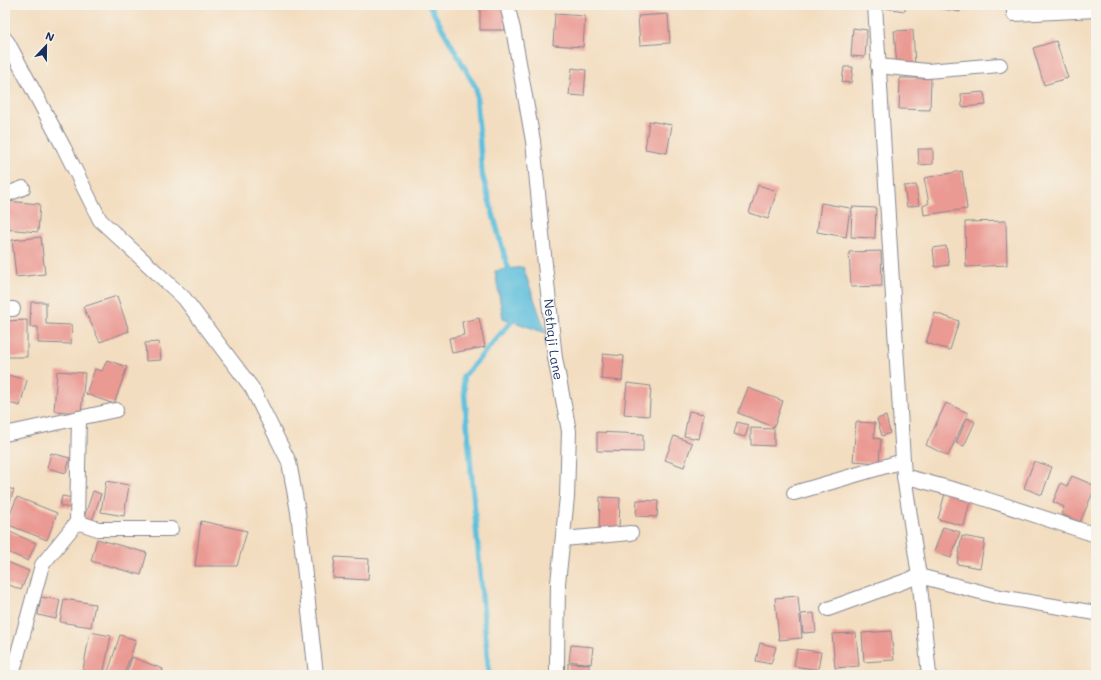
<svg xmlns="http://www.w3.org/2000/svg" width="1101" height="680" font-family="Mali,sans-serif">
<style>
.water{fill:#5fc0dd;stroke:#3d789e}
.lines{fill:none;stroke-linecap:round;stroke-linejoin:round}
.stream{stroke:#5fc0dd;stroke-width:5.5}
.building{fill:#ea9993}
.street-casing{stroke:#87868f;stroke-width:16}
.street{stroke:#fff;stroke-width:14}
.labels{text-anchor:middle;stroke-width:3;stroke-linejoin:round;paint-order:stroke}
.street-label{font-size:13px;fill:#1b2f5e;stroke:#f7f3e8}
</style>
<rect width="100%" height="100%" fill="#f7f3e8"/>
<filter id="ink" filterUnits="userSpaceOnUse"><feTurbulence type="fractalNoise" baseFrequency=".025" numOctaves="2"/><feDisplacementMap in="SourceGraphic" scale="8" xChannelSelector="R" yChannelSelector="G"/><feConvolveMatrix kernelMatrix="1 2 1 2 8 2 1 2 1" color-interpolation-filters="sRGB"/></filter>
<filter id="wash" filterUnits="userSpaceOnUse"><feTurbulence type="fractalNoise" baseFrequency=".012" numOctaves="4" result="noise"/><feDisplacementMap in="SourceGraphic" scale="16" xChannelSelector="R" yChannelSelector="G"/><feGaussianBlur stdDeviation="0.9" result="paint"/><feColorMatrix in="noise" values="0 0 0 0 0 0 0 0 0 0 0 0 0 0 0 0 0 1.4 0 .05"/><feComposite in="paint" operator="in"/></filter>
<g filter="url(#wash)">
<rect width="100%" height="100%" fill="#f3ddc0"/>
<path class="water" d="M523 267 546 333 503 318 495 271Z"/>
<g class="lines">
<path class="stream" d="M429 5 476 88 482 174 510 276
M489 675 463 377 512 321 513 314"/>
</g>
<g id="blocks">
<path class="building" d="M877 5H906L905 11 877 7Z
M928 5H961L960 12 928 6Z
M480 8H505V30H480Z
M555 14 585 16 583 47 553 45Z
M668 14 670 43 640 45 638 16Z
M853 28 867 30 865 57 851 56Z
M913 30 915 65 897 66 894 31Z
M1056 41 1068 78 1044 85 1033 48Z
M844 67H853L851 83 842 82Z
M572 68 586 70 584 96 569 95Z
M900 78H931L930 110 899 109Z
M984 92 986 105 962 107 961 94Z
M649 121 672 125 667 153 645 149Z
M918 149H933V164L919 165Z
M962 171 967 209 924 215 923 206 929 203 924 178Z
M758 185 777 191 768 219 749 213Z
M916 185 919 205 907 207 904 186Z
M7 201 40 204 38 232 5 229Z
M821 203 850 208 846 237 817 232Z
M852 207 876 208 875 238 851 237Z
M1006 221 1007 265 966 267 965 222Z
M41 237 45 274 16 277 12 240Z
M946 246 949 265 935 267 933 248Z
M881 251 882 286 851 287 849 252Z
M117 296 129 331 100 342 83 307Z
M31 302H46V324L72 325 71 344 38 343V327H30Z
M935 313 959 321 950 350 926 343Z
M479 318 485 347 452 353 449 338 464 335 462 322Z
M27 320V357H5V321Z
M159 342 161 360 146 361 145 343Z
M603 354 624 356 622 381 601 379Z
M107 360 127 367 114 404 86 394 95 369 102 371Z
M57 371 85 373 81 413 54 411Z
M8 375 27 380 20 406 5 402V385Z
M627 383 651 386 649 416 624 414Z
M748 388 783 401 774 427 738 413Z
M946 403 968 413 948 456 926 445Z
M689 411 704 414 699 439 684 436Z
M886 416 890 433 882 436 877 419Z
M967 418 975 422 964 446 956 443Z
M737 422 749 425 745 437 734 434Z
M856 422 875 423 874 438 881 439 879 463 853 461Z
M751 428 774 429V446L751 445Z
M597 432 643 434V452L597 451Z
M674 436 692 443 684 467 665 460Z
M51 453 70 458 66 473 47 468Z
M1034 461 1052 467 1042 495 1024 488Z
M1072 476 1096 486 1080 522 1061 514 1064 507 1053 502 1061 483 1067 486Z
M106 481 129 485 124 516 101 512Z
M5 487 14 490 5 515Z
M946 490 971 497 964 526 938 519Z
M93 491 101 494 91 524 83 521Z
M62 496 73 498 71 508 60 506Z
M17 497 57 513 47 540 6 524Z
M600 497 620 498 619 530 599 529Z
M637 500 658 501 657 517 636 516Z
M201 521 247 531 237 566H195Z
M943 527 960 532 951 558 934 552Z
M5 530 36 543 28 561 5 551Z
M962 536 985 540 980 568 957 564Z
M97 539 147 553 141 575 91 561Z
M335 557 369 559 368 580 333 578Z
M5 561 29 571 21 590 5 583Z
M798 596 802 638 779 640 775 598Z
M41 597 60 600 56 619 38 615Z
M64 599 95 604 91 627 60 622Z
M814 613 816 632 803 633 801 614Z
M891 631 894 660 864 662 862 633Z
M90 632 111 636 103 675H82Z
M856 633 859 666 835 668 832 634Z
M120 635 136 640 124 675H107Z
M760 643 776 647 771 664 756 661Z
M571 645 593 647 591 664 569 661Z
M797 649 821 652 818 670 794 666Z
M132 657 163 669 161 675H126Z
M568 663 589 664V675H568Z
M923 670 924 675H906V674Z
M744 671 745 675H728V674Z"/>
</g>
</g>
<g filter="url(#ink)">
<use href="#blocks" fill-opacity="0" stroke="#87868f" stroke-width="1"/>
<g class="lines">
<g class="street-casing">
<g id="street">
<path id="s1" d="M507 5 513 29 533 141 544 255 555 358 569 431 567 497 558 583 557 662V675"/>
<path d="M875 5 904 476 919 576 929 675"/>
<path d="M1014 5V14L1096 10"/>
<path d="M5 39 8 43 64 148 100 220 184 298 252 388 289 462 298 512 316 675"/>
<path d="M878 66 927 71 1000 65"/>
<path d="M5 195 23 188"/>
<path d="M5 309H13"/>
<path d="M5 434 116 410"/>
<path d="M904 476 967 493 1096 535"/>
<path d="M794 493 903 461"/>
<path d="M77 522 98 529H171"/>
<path d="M563 539 631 533"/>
<path d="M828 609 919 576 1000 597 1096 613"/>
<path d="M12 675 42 565 77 522 79 418"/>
</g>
</g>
<use href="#street" class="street"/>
</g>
</g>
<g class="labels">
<g class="street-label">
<text dy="5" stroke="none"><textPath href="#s1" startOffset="338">Nethaji Lane</textPath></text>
</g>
</g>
<rect width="1101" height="680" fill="none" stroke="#f7f3e8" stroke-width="20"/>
<g transform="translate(46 46) rotate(22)" stroke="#f7f3e8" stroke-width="3" paint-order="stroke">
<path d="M0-3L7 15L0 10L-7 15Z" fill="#1b2f5e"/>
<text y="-6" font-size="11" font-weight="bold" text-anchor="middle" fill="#1b2f5e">N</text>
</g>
</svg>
